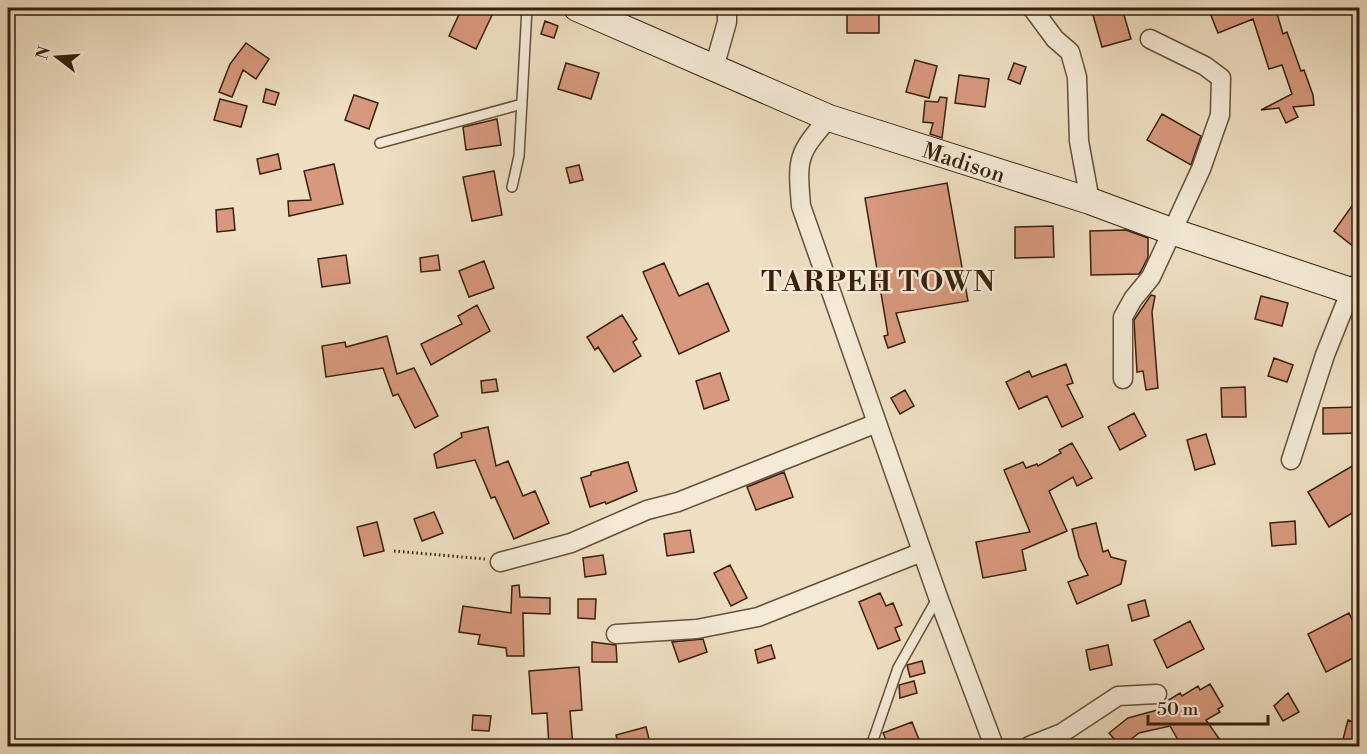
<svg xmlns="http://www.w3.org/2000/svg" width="1367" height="754" font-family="'Libre Bodoni',serif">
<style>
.building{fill:#d7987d;stroke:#37200e;stroke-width:1.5}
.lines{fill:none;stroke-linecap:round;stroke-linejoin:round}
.lane-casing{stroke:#65503b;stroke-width:12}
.street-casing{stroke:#65503b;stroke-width:21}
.secondary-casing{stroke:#37200e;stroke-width:28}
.path{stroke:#37200e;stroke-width:3;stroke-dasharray:1.5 3;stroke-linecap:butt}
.lane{stroke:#f4ead7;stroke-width:9}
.street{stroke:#f4ead7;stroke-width:18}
.secondary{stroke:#f4ead7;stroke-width:26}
.labels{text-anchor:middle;stroke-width:5;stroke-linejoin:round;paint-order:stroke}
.street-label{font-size:22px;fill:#37200e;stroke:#f4ead7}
.district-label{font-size:28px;font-weight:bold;letter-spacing:1.5px;fill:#37200e;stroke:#f4ead7}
</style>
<rect width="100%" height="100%" fill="#eedfc2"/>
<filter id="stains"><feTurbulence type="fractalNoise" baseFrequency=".00333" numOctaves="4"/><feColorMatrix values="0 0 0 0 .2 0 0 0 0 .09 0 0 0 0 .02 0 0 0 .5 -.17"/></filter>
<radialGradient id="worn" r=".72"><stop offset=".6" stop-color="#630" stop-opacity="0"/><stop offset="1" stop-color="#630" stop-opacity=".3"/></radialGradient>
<path class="building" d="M462 8H487L494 11 476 49 449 36Z
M847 8H879V33H847Z
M1091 8H1122L1131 39 1102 47Z
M1208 8H1280L1276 10 1283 34 1287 32 1301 71 1304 70 1313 95 1314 105 1293 107 1298 117 1286 123 1279 108 1261 110 1292 94 1282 65 1269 69 1253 19 1218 33Z
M545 21 558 26 554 38 541 34Z
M246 43 269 59 256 79 243 70 232 97 219 92 230 64Z
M915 60 937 66 929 98 906 92Z
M566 63 599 73 591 99 558 89Z
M1014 63 1026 67 1020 84 1008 79Z
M959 75 989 79 985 107 955 103Z
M266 89 279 93 275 105 263 102Z
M354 95 378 103 369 129 345 120Z
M940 97 947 98 942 138 930 134 933 123 923 122 925 101 938 102Z
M220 99 247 106 241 127 214 120Z
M1162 114 1201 136 1191 165 1147 140Z
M497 119 501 145 466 150 463 127Z
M278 154 281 169 260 174 257 159Z
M334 164 343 204 289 216 288 201 311 200 304 171Z
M579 165 583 180 570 183 566 168Z
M494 171 502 215 472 221 463 177Z
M947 183 968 301 896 313 905 342 888 348 884 336 888 335 865 198Z
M1359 196V251L1334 231Z
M233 208 235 230 217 232 216 210Z
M1053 226 1054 257 1015 258V227Z
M1126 230 1148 238V257L1141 271 1139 274 1091 275 1090 231Z
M346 255 350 283 322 287 318 259Z
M438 255 440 270 421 272 420 258Z
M484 261 494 288 469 297 459 271Z
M664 263 679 296 708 283 729 331 679 354 643 272Z
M1151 295 1155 296 1152 312 1158 388 1146 390 1143 371 1137 372 1134 320Z
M1261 296 1288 303 1282 326 1255 319Z
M477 305 490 331 431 365 421 344 462 324 458 316Z
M622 315 637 339 633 342 641 356 614 372 598 347 595 350 587 337Z
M387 336 397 374 414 368 438 416 415 428 398 394 393 396 383 368 326 377 322 346 345 342 346 347Z
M1274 358 1293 365 1287 382 1268 376Z
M1066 364 1073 383 1067 385 1083 417 1062 427 1047 396 1019 409 1006 382 1029 371 1032 377Z
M720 373 729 400 704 409 696 381Z
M496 379 498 391 482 393 481 381Z
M1245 387 1246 417H1222L1221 388Z
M905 390 914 406 900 414 891 398Z
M1359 407V433L1323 434V408Z
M1134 413 1146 436 1120 450 1108 427Z
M488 427 496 466 508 461 523 496 535 491 549 523 514 539 495 497 491 498 475 460 437 468 434 454 462 437 461 433Z
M1206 434 1215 464 1195 470 1187 440Z
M1072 443 1092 478 1077 486 1073 477 1049 491 1067 531 1022 550 1026 570 983 578 976 542 1030 532 1004 470 1023 462 1026 468 1037 464 1038 466 1061 453 1059 450Z
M628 462 637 491 606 504 605 502 590 507 581 478 591 475V472Z
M1359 462V509L1329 527 1308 492Z
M784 472 793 497 756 510 747 487Z
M434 512 443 533 422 541 414 519Z
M1295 521 1296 544 1272 546 1270 523Z
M377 522 384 551 364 556 357 527Z
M1096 523 1103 552 1108 550 1111 557 1126 561 1121 584 1077 604 1068 582 1088 575 1079 557 1072 529Z
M690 530 694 552 667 556 664 534Z
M603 555 606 574 585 577 583 558Z
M730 565 747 598 731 606 714 573Z
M519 585 520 597 550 598V614L523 613 524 656H507L506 648 478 644 480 635 459 632 463 606 511 613 512 586Z
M880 593 886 606 893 603 902 625 895 628 900 640 878 649 859 602Z
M578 599H596L595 619 578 618Z
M1145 600 1149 616 1132 621 1128 605Z
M1349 613 1359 635V655L1326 672 1308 634Z
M1190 621 1204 649 1167 668 1154 640Z
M703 639 707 652 679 662 672 642Z
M592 642 616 645 617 662H592Z
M771 645 775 658 758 663 755 650Z
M1108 645 1112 665 1090 670 1086 650Z
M922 661 925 673 910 677 907 665Z
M579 667 582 710 570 711 573 747H549L547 713 532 714 529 671Z
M914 681 917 693 900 698 899 685Z
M1210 684 1223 706 1218 709 1220 712 1206 720 1225 747H1182L1170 726 1139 733 1121 747 1109 733 1128 718 1161 709 1159 706 1180 693 1182 696 1198 686 1200 690Z
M1288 693 1299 712 1283 721 1274 706Z
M473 715 491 716 489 731 472 730Z
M1348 720 1359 724V747H1341Z
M912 722 922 747H889L883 733Z
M646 727 651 747H619L616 735Z"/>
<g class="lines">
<g class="lane-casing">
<path id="lane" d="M380 143 522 104
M512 187 519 156 527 8
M871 746 898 668 938 597"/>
</g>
<g class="street-casing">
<path id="street" d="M1032 8 1055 39 1070 52 1077 77 1079 141 1090 201
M714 68 727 22V8
M829 118C797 154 797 158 801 206L938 597 994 746
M1123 379V317L1133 299 1151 277 1201 169 1220 115 1221 78 1205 66 1150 39
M1291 460 1325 355 1351 290 1358 283
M500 562 571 543 647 510 678 502 877 423
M616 634 697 629 758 617 922 552
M1029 746 1062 733 1118 696 1157 694"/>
</g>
<g class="secondary-casing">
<path id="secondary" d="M577 8 829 118 1090 201 1171 231 1360 294"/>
</g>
<path class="path" d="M394 551 485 559"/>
<use href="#lane" class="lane"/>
<use href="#street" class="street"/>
<use href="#secondary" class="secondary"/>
</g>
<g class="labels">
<g class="street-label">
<text transform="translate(964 162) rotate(18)" y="8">Madison</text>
</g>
<g class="district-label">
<text x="879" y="291">TARPEH TOWN</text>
</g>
</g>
<rect width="1367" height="754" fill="none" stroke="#eedfc2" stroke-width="30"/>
<rect x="9" y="9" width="1349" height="736" fill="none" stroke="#37200e" stroke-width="3"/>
<rect x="15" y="15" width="1337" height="724" fill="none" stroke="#37200e" stroke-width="1.5"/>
<g transform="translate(57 57) rotate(287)" stroke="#f4ead7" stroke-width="4.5" paint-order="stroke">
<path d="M0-4.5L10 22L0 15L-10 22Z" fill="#37200e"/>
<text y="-9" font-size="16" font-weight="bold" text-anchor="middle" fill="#37200e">N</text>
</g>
<path d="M1148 715v9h120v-9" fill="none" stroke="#37200e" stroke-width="3"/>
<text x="1157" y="715" font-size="18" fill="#37200e" stroke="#f4ead7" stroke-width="4.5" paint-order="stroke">50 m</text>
<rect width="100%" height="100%" filter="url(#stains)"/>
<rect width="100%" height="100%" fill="url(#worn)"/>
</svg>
